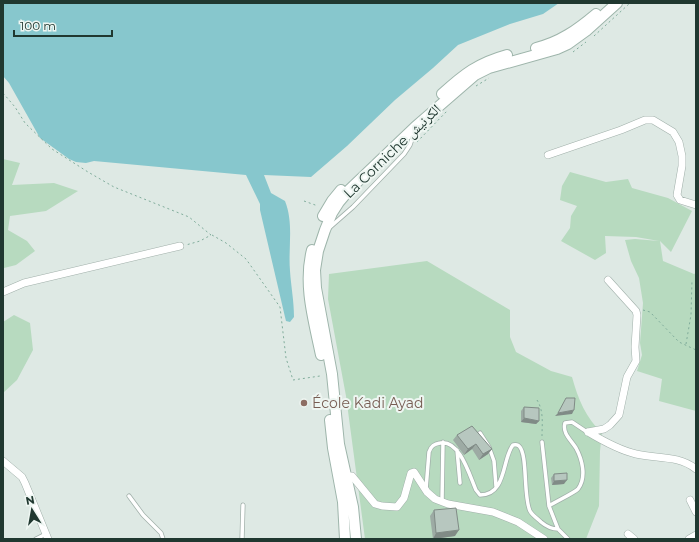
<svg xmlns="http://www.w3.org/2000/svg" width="699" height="542" font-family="Montserrat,'Noto Naskh Arabic',sans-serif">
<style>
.green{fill:#b7dabf}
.water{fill:#87c7cd}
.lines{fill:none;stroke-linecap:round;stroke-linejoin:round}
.service-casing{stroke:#a1b0aa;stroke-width:5}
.minor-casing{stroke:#a1b0aa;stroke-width:8}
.secondary-casing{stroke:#9eb5ab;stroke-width:12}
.path{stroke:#80ac9b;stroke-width:1;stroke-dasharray:2 3;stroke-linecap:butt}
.service{stroke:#fff;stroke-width:3.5}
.minor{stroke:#fff;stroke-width:7}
.secondary{stroke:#fff;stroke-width:10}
.wall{fill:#9daba4}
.shaded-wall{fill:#808b86}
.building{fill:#b7c7bf;stroke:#808b86}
.education-dot{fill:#8d6e63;stroke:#eef6f2;stroke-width:1.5}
.labels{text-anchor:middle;stroke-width:4;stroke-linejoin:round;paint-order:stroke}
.street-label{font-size:14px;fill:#203830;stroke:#eef6f2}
.education-label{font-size:14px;fill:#785e54;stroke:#eef6f2;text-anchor:start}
</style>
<rect width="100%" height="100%" fill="#dee9e4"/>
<path class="green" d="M3 159 20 163 12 185 54 183 78 191 46 211 10 216 8 230 27 241 35 251 16 265 4 268 3 269Z
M570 172 606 182 628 179 632 188 668 198 692 211 671 252 660 241 663 261 694 274 696 273V411L659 401 662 379 637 371 642 355 640 343 643 303 639 278 631 261 625 240 635 239 659 241 636 237 605 236 606 253 595 260 561 241 570 228 571 216 577 206 560 200 562 186Z
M427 261 510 310V337L516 352 551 371 572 377C578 399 586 418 602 433L600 451 599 506 586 539H365L346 396 328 299 329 274Z
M14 315 30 323 33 350 17 380 3 393V322Z"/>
<path class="water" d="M3 3H559L543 14 510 24 458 45 433 68 395 100 347 146 311 177 264 175 271 193 285 201C294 224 288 247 290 271 291 286 294 301 294 317L290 322 286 321 285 317 260 210V204L246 175 94 161 86 163 76 162 69 159 40 138 9 83 3 76Z"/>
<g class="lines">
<g class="service-casing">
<path id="service" d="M329 228 353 207 404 154 410 145 415 130
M480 433 489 447 494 461 496 486
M457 450 460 483
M426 489 429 452C431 446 434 444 440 443 460 439 470 477 476 490L480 495C507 495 502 458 513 445 516 445 517 444 519 446 528 454 523 497 530 511 532 515 538 519 541 522 547 527 551 529 558 529L549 506 542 442
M129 496 143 515 161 533 163 539
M442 501 443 442
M549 506C555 502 574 493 578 489 587 477 582 459 576 448 571 440 562 433 565 423L572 422 587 432
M558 529 568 539
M36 539 46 534
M242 539 243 505"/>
</g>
<g class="minor-casing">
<path id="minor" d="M548 155 621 130 645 120H653L673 132 679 142 682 156V166L677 195 680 200 696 205
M3 292 24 283 180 246
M588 432 604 429 610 425 619 415 627 377 636 361 635 347 637 315 636 311 608 280
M588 432C603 441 619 450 636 454 657 459 678 455 696 469
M3 461 22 477 25 483 48 539
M343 476H352L375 504 382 506 397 507 404 498 411 473 414 472 427 492 435 499 448 504 493 512 518 522 544 539
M690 500 696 512
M628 534 634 539
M689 539 696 535"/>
</g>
<g class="secondary-casing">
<path id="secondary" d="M536 48C560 42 577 30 596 14
M442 94C464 74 478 63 507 55
M323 216 332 201 341 190
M312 250C303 285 314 321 321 355
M330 420 333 448 343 502 345 539
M356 539 353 507 339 444 332 374 316 288 315 270 318 251 325 230 332 213 339 202 350 189 415 127 475 75 489 68 557 49 568 44 586 31 617 3"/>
</g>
<path class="path" d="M594 36 630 3
M573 52 586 42
M476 86 489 78
M3 93 15 107 25 123 52 149 88 172 114 187 189 217 211 235 200 241 186 245
M417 142 448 110
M304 201 318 206
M212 235 226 243 246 259 280 307 286 358 293 380 320 376
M643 310 650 312 679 342 696 350
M686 344 691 315 692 280
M537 400C544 411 542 424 542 436"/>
<use href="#service" class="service"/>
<use href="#minor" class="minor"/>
<use href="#secondary" class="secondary"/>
</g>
<path class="wall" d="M524 407 539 421 536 424 521 422V411Z
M457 435 492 449 488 454 479 460 472 449 464 455 453 440Z
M554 474 564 484 552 485 551 478Z
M434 510 455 536 433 539 430 516Z"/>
<path class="shaded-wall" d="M574 410 572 414 555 416 558 413Z
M524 418 539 421 536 424 521 422Z
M476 444 472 449 464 455 468 449Z
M492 449 488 454 479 460 483 454Z
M567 480 564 484 552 485 554 481Z
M459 530 455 536 433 539 436 533Z"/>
<path class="building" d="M566 398H575L574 410 558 413Z
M524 407 539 408V421L524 418Z
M472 426 492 449 483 454 476 444 468 449 457 435Z
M567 473V480L554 481V474Z
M456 508 459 530 436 533 434 510Z"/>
<circle class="education-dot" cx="304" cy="403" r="4"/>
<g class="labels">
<g class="street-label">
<text transform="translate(392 151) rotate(-44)" y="5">La Corniche الكرنيش</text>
</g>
<g class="education-label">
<text x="312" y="408">École Kadi Ayad</text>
</g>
</g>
<rect width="699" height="542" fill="none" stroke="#203830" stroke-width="8"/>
<g transform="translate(32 510) rotate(349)" stroke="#eef6f2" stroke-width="3" paint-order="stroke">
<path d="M0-3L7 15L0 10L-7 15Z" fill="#203830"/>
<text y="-6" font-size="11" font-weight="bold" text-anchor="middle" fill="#203830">N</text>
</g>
<path d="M14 30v6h98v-6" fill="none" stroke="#203830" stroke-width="2"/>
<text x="20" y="30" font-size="12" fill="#203830" stroke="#eef6f2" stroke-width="3" paint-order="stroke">100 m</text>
</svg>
